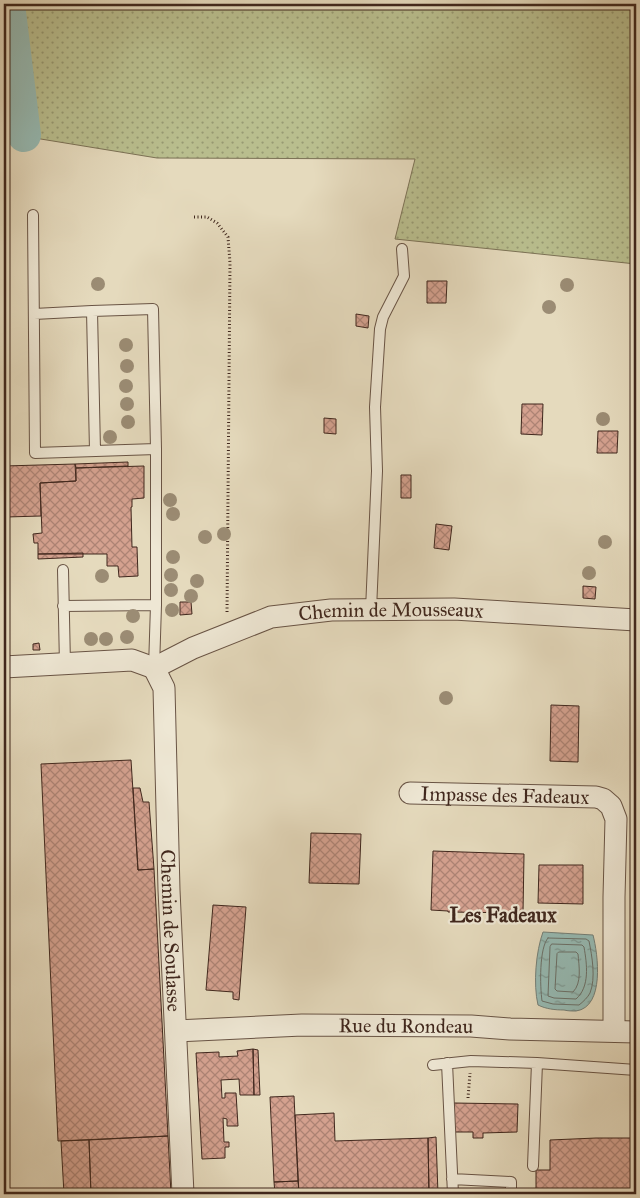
<svg xmlns="http://www.w3.org/2000/svg" width="640" height="1198" font-family="'IM FELL Great Primer',serif">
<style>
.grass{fill:url(#grass-dots);stroke:#7c7256}
.water{fill:url(#water-ripples);stroke:#747f77}
.lines{fill:none;stroke-linecap:round;stroke-linejoin:round}
.shore{stroke:#6b7068;stroke-width:1}
.river{stroke:#96bab3;stroke-width:34}
.building{fill:url(#building-cross-hatch);stroke:#40271d}
.service-casing{stroke:#695445;stroke-width:12}
.minor-casing{stroke:#695445;stroke-width:23}
.path{stroke:#40271d;stroke-width:3;stroke-dasharray:1 2.5;stroke-linecap:butt}
.service{stroke:#eee7d4;stroke-width:10}
.minor{stroke:#eee7d4;stroke-width:21}
.tree{fill:#9b8c74}
.labels{text-anchor:middle;stroke-width:4.5;stroke-linejoin:round;paint-order:stroke}
.street-label{font-size:20px;fill:#40271d;stroke:#eee7d4}
.neighbourhood-label{font-size:21px;font-weight:bold;fill:#40271d;stroke:#eee7d4}
</style>
<defs>
<pattern id="grass-dots" width="8" height="8" patternUnits="userSpaceOnUse" patternTransform="scale(1.25)"><rect width="8" height="8" fill="#b9be8e"/><path d="M2 2h.1M6 6h.1" fill="none" stroke="#989a73" stroke-width="1.8" stroke-linecap="round"/></pattern>
<pattern id="water-ripples" width="26" height="14" patternUnits="userSpaceOnUse" patternTransform="scale(1.25)"><rect width="26" height="14" fill="#96bab3"/><path d="M2 4q2-2 4 0t4 0M15 11q2-2 4 0t4 0" fill="none" stroke="#7c9791"/></pattern>
<pattern id="building-cross-hatch" width="8" height="8" patternUnits="userSpaceOnUse" patternTransform="scale(1.25)"><rect width="8" height="8" fill="#d4a18f"/><path d="M0 0l8 8M0 8l8-8" fill="none" stroke="#ad8374"/></pattern>
</defs>
<rect width="100%" height="100%" fill="#e5dabd"/>
<filter id="stains"><feTurbulence type="fractalNoise" baseFrequency=".004" numOctaves="4"/><feColorMatrix values="0 0 0 0 .2 0 0 0 0 .09 0 0 0 0 .02 0 0 0 .5 -.17"/></filter>
<radialGradient id="worn" r=".72"><stop offset=".6" stop-color="#630" stop-opacity="0"/><stop offset="1" stop-color="#630" stop-opacity=".3"/></radialGradient>
<path class="grass" d="M4 4H636V264L395 239 415 159 157 158 4 133Z"/>
<path class="water" d="M633 664H636V773H631Z
M543 932 593 935C598 954 605 1007 576 1011 572 1011 568 1011 564 1010 555 1010 546 1009 538 1005 533 984 536 951 543 932Z"/>
<g class="lines">
<path class="shore" d="M548 938 586 939 589 941C592 956 596 978 590 993 588 997 583 1002 579 1005L553 1004 542 1001C540 986 539 948 548 938Z
M552 944 582 945 584 947C587 964 590 987 576 999L554 998 548 996 550 947Z
M559 952H576L578 954C579 966 582 983 573 992L557 991 555 989 557 954Z"/>
<path class="river" d="M8 4 24 135"/>
</g>
<path class="building" d="M427 281H447L446 303H427Z
M356 314 369 316 368 328 356 326Z
M522 404H543L542 435 521 434Z
M324 418 336 419V434L324 433Z
M598 431H618L617 453H597Z
M128 462V466L76 468 75 464Z
M75 464 76 481 40 483 41 516 6 517 4 466Z
M144 466V498L132 499V507H131L132 547H137L138 576 119 577 118 566H107V554H38V543H34L33 534 42 533 40 483 76 481V468Z
M401 475H411V498H401Z
M436 524 452 526 449 550 434 548Z
M83 553V557L38 559V554Z
M583 586 596 587 595 599 583 598Z
M180 602H191L192 614 180 615Z
M39 643 40 650H33V644Z
M551 705 579 706 578 762 550 761Z
M131 760 138 870 154 869 168 1136 58 1141 41 764Z
M133 788H140L143 802H149L154 869 138 870Z
M311 833 361 834 359 884 309 883Z
M433 851 524 854 523 913 448 912V911L431 910Z
M539 865H583V904L538 903Z
M213 905 246 907 239 1000 233 999V992L206 990Z
M253 1049 254 1095H240L239 1079 221 1080 222 1098H225V1093H236L238 1126H227V1119L223 1118 224 1142H229V1147H225V1158L202 1159 196 1053 219 1052V1057L238 1056 237 1051Z
M253 1049 258 1050 260 1095H254Z
M294 1096 298 1181 274 1182 270 1097Z
M454 1103 518 1104 517 1132 483 1133V1138H473V1132H454Z
M334 1113 335 1141 428 1138 429 1194H299L295 1115Z
M168 1136 171 1194H91L89 1140Z
M436 1137 438 1194H429L428 1138Z
M596 1138H636V1194H536V1170H550V1140Z
M89 1140 91 1194H64L61 1141Z
M298 1181 299 1194H275L274 1182Z
M467 1189 507 1190V1194H467Z"/>
<g class="lines">
<g class="service-casing">
<path id="service" d="M33 215 35 453 156 449V605
M34 314 92 311
M95 451 92 311 153 309 156 449
M63 570 65 665
M63 606 156 605 154 668
M371 610 377 471 375 407 380 329 383 317 404 276 402 249
M447 1063 453 1194
M433 1065 471 1061 537 1063
M533 1166 537 1063 636 1070
M452 1179 511 1182V1194"/>
</g>
<g class="minor-casing">
<g id="minor">
<path d="M4 667 132 660 154 668"/>
<path id="s1" d="M154 668 164 688 169 890 183 1194"/>
<path id="s2" d="M154 668 193 648 271 617 331 610 454 609 636 620"/>
<path id="s3" d="M410 793 596 797 603 799 611 806 616 819 614 897V1022L612 1030"/>
<path id="s4" d="M176 1031 302 1025 471 1026 510 1029 636 1032"/>
</g>
</g>
<path class="path" d="M194 217H207L217 223 228 237 230 263 227 614
M468 1098 470 1073"/>
<use href="#service" class="service"/>
<use href="#minor" class="minor"/>
</g>
<g class="tree">
<circle cx="98" cy="284" r="7"/>
<circle cx="567" cy="285" r="7"/>
<circle cx="549" cy="307" r="7"/>
<circle cx="126" cy="345" r="7"/>
<circle cx="127" cy="366" r="7"/>
<circle cx="126" cy="386" r="7"/>
<circle cx="127" cy="404" r="7"/>
<circle cx="603" cy="419" r="7"/>
<circle cx="128" cy="422" r="7"/>
<circle cx="110" cy="437" r="7"/>
<circle cx="170" cy="500" r="7"/>
<circle cx="173" cy="514" r="7"/>
<circle cx="224" cy="534" r="7"/>
<circle cx="205" cy="537" r="7"/>
<circle cx="605" cy="542" r="7"/>
<circle cx="173" cy="557" r="7"/>
<circle cx="589" cy="573" r="7"/>
<circle cx="171" cy="575" r="7"/>
<circle cx="102" cy="576" r="7"/>
<circle cx="197" cy="581" r="7"/>
<circle cx="171" cy="590" r="7"/>
<circle cx="191" cy="596" r="7"/>
<circle cx="172" cy="610" r="7"/>
<circle cx="133" cy="616" r="7"/>
<circle cx="127" cy="637" r="7"/>
<circle cx="91" cy="639" r="7"/>
<circle cx="106" cy="639" r="7"/>
<circle cx="446" cy="698" r="7"/>
</g>
<g class="labels">
<g class="street-label">
<text dy="7" stroke="none"><textPath href="#s2" startOffset="248">Chemin de Mousseaux</textPath></text>
<text dy="7" stroke="none"><textPath href="#s3" startOffset="95">Impasse des Fadeaux</textPath></text>
<text dy="7" stroke="none"><textPath href="#s1" startOffset="265">Chemin de Soulasse</textPath></text>
<text dy="7" stroke="none"><textPath href="#s4" startOffset="230">Rue du Rondeau</textPath></text>
</g>
<g class="neighbourhood-label">
<text x="503" y="922">Les Fadeaux</text>
</g>
</g>
<rect width="640" height="1198" fill="none" stroke="#e5dabd" stroke-width="20"/>
<rect x="5" y="5" width="630" height="1188" fill="none" stroke="#40271d" stroke-width="2.5"/>
<rect x="10" y="10" width="620" height="1178" fill="none" stroke="#40271d"/>
<rect width="100%" height="100%" filter="url(#stains)"/>
<rect width="100%" height="100%" fill="url(#worn)"/>
</svg>
